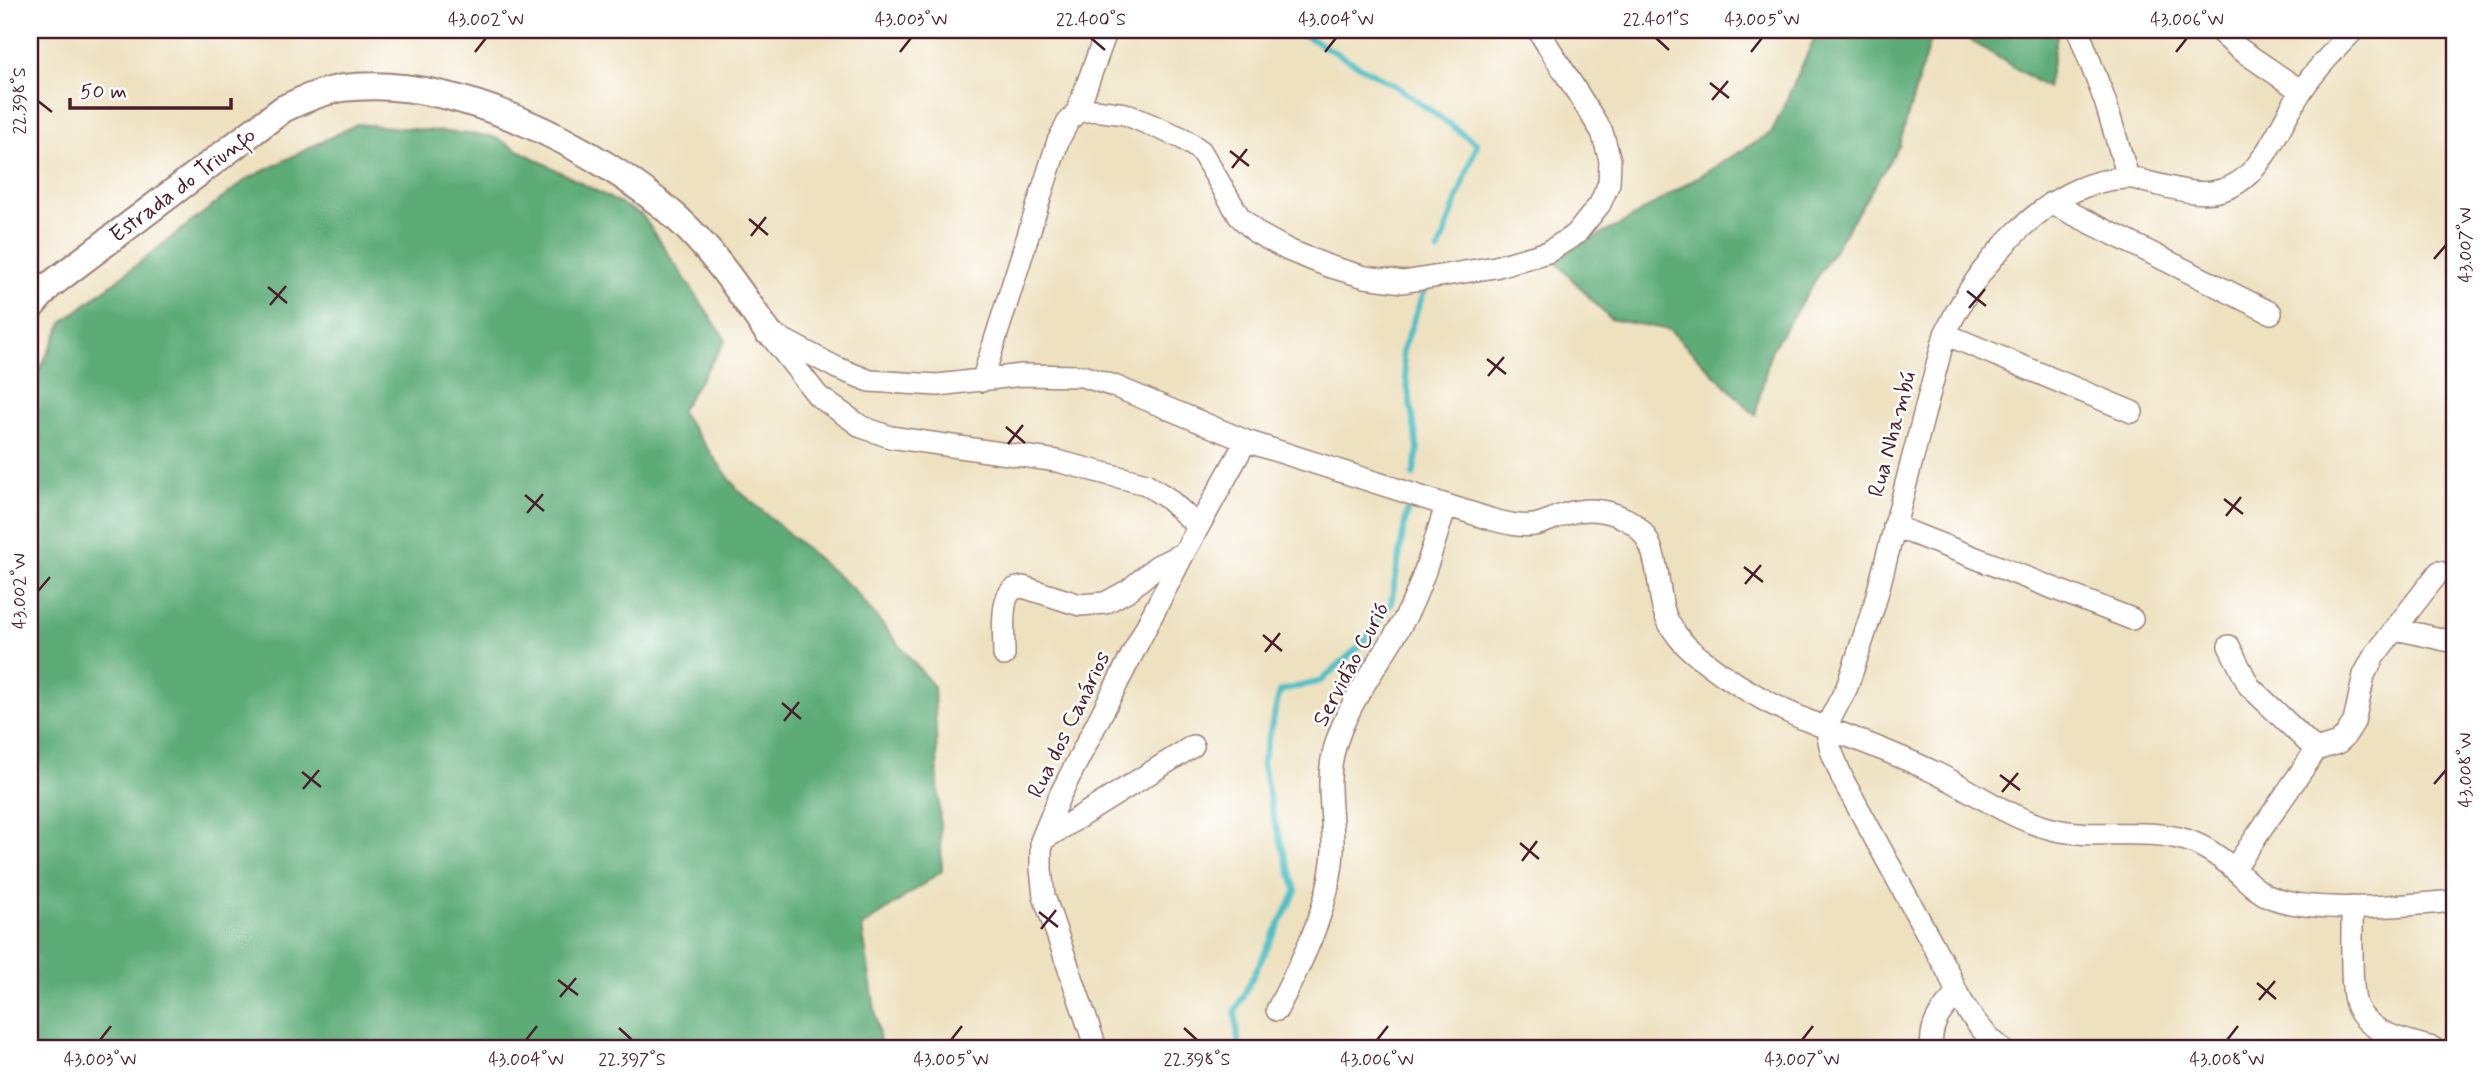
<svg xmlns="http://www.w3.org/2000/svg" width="2484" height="1078" font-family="Mynerve,sans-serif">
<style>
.forest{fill:#5dac78;stroke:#546652;stroke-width:2}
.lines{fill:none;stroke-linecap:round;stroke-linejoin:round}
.stream{stroke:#50bfc5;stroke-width:6}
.minor-casing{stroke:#9c8076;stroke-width:24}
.tertiary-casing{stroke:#9c8076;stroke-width:30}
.minor{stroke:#fff;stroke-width:21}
.tertiary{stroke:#fff;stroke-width:26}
.ticks{fill:none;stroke:#4a1f2b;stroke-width:2.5}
.labels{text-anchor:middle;stroke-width:5;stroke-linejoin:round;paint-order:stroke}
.street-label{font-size:23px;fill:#4a1f2b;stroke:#fff}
.neatline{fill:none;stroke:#4a1f2b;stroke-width:2.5}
.ticks-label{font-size:18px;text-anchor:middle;fill:#4a1f2b}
</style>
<rect width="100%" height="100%" fill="#fff"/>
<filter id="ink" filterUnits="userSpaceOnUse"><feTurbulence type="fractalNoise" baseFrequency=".0143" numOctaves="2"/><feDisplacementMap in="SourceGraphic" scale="14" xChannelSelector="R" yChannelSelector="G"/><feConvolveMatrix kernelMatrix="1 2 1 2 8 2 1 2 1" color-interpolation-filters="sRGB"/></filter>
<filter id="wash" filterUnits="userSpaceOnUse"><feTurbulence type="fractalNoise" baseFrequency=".00686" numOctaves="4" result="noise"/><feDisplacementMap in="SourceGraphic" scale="28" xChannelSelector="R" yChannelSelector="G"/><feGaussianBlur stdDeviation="1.57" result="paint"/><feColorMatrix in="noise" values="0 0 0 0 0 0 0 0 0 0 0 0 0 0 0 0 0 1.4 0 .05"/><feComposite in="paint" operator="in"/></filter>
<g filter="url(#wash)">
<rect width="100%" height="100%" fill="#eee1c0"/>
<path class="forest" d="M1818 30H1933L1899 146 1771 351 1755 415 1670 330 1610 319 1552 258 1616 227 1772 132Z
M1954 30H2058L2047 88Z
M357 124 492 136 642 215 726 340 680 411 738 490 853 589 934 687 942 871 862 927 881 1048H30V389L63 322 247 179Z"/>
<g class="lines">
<path class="stream" d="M1295 30 1399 88 1477 144 1438 252
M1413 476 1418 450 1402 353 1425 288
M1239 1048 1235 1012 1296 891 1274 819 1262 763 1280 691 1321 681 1361 645 1391 604 1407 511"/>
</g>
</g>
<g filter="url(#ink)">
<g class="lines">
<g class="minor-casing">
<path id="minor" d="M2078 30 2105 101 2128 177
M2218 30 2238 48 2301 91
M1077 112 1107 30
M2051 203 2271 313
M767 331 837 368 870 381 938 385 1022 375 1082 376 1114 386 1246 441 1490 519C1505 523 1519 527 1534 525 1546 523 1555 517 1566 514 1587 507 1606 509 1626 519 1659 536 1656 576 1663 608 1668 627 1683 645 1699 657 1732 683 1771 706 1811 722 1853 738 1895 753 1936 773 1974 791 2010 819 2052 829 2096 840 2143 827 2186 840 2203 845 2221 858 2234 869 2246 879 2255 891 2270 897 2313 915 2407 905 2454 901
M1945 334 2132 412
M770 335 818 396 862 427 890 437 1057 461 1146 484 1167 498 1198 526
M982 381 1058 141 1068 122 1077 112 1095 110 1125 114 1182 138 1201 151 1239 216 1257 233 1288 250 1328 266 1365 277 1403 282 1495 267 1548 252 1576 234 1600 204 1609 183 1610 160 1602 132 1538 30
M1894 526 2132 619
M2396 629 2454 642
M2229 646 2249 686 2316 750 2234 869
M1004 655C1004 640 1001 605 1009 594 1012 588 1018 588 1023 587L1080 605 1105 603 1129 590 1157 566 1184 553
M2316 750 2338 743 2345 736 2354 722 2364 675 2374 656 2439 572
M1041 841 1193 746
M2352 907C2353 929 2349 990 2357 1007 2369 1034 2407 1041 2433 1048
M1277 1010C1302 962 1330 906 1333 851 1334 817 1325 784 1334 750 1348 697 1388 655 1411 606 1426 574 1435 539 1446 506
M1096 1048 1044 896 1041 869V841L1060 795 1184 553 1246 441
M1932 1048C1929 1025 1941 1010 1957 994
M2001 1048C1978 1029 1959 1002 1949 974L1843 780 1831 750 1826 727 1847 687 1874 606 1945 334C1977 266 2045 181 2126 178 2133 177 2141 180 2147 182 2178 189 2210 202 2239 182 2267 164 2283 118 2302 90 2317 68 2335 49 2354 30"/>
</g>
<g class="tertiary-casing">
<path id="tertiary" d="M30 308 49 286 74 267 283 109C302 100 322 91 343 88 453 74 596 146 677 218 713 251 740 292 767 331"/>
</g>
<use href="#minor" class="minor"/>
<use href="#tertiary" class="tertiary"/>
</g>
</g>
<path class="ticks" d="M1091 38 1105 50M1656 38 1669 50M475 52 486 38M900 52 911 38M1325 52 1336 38M1751 52 1762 38M2176 52 2187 38M1710 83 1729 98M1712 100 1728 81M38 101 52 112M1230 151 1249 166M1232 168 1247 149M749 219 768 235M751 236 766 217M2434 259 2446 245M268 287 287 303M1967 291 1986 306M270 305 286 286M1969 308 1985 289M1487 359 1506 374M1488 376 1504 357M1006 427 1025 443M1008 444 1023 425M525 495 544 511M2224 499 2243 514M527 513 543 494M2226 516 2241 497M1744 567 1763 582M1745 584 1761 565M38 591 50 577M1263 635 1282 651M1265 652 1280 633M782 703 801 719M784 721 799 702M302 772 321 787M2000 775 2020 790M2434 784 2446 770M303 789 319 770M2002 792 2018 773M1520 843 1539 859M1522 861 1537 841M1039 912 1058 927M1041 929 1056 910M558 980 578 995M2257 983 2276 999M560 997 576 978M2259 1000 2275 981M619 1028 632 1040M1184 1028 1197 1040M100 1040 111 1026M526 1040 537 1026M951 1040 962 1026M1377 1040 1388 1026M1802 1040 1813 1026M2227 1040 2238 1026"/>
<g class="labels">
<g class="street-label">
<text transform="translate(182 184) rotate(-37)" y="8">Estrada do Triunfo</text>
<text transform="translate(1891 434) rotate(-75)" y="8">Rua Nhambú</text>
<text transform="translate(1350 664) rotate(-62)" y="8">Servidão Curió</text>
<text transform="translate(1068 724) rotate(-64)" y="8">Rua dos Canários</text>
</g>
</g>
<rect width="2484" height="1078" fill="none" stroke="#fff" stroke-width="77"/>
<path d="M70 98v10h161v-10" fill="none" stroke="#4a1f2b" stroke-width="3.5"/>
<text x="80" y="98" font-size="21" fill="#4a1f2b" stroke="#ffffff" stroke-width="5" paint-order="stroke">50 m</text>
<rect x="38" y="38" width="2408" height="1002" class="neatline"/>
<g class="ticks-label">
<text x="486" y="25">43.002°W</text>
<text x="911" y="25">43.003°W</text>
<text x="1091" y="25">22.400°S</text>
<text x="1336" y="25">43.004°W</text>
<text x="1656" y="25">22.401°S</text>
<text x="1762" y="25">43.005°W</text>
<text x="2187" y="25">43.006°W</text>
<text transform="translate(19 101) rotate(-90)" y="6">22.398°S</text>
<text transform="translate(2465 245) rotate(-90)" y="6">43.007°W</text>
<text transform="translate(19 591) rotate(-90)" y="6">43.002°W</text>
<text transform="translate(2465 770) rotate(-90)" y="6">43.008°W</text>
<text x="100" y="1065">43.003°W</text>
<text x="526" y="1065">43.004°W</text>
<text x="632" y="1065">22.397°S</text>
<text x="951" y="1065">43.005°W</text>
<text x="1197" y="1065">22.398°S</text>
<text x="1377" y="1065">43.006°W</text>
<text x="1802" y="1065">43.007°W</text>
<text x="2227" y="1065">43.008°W</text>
</g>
</svg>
